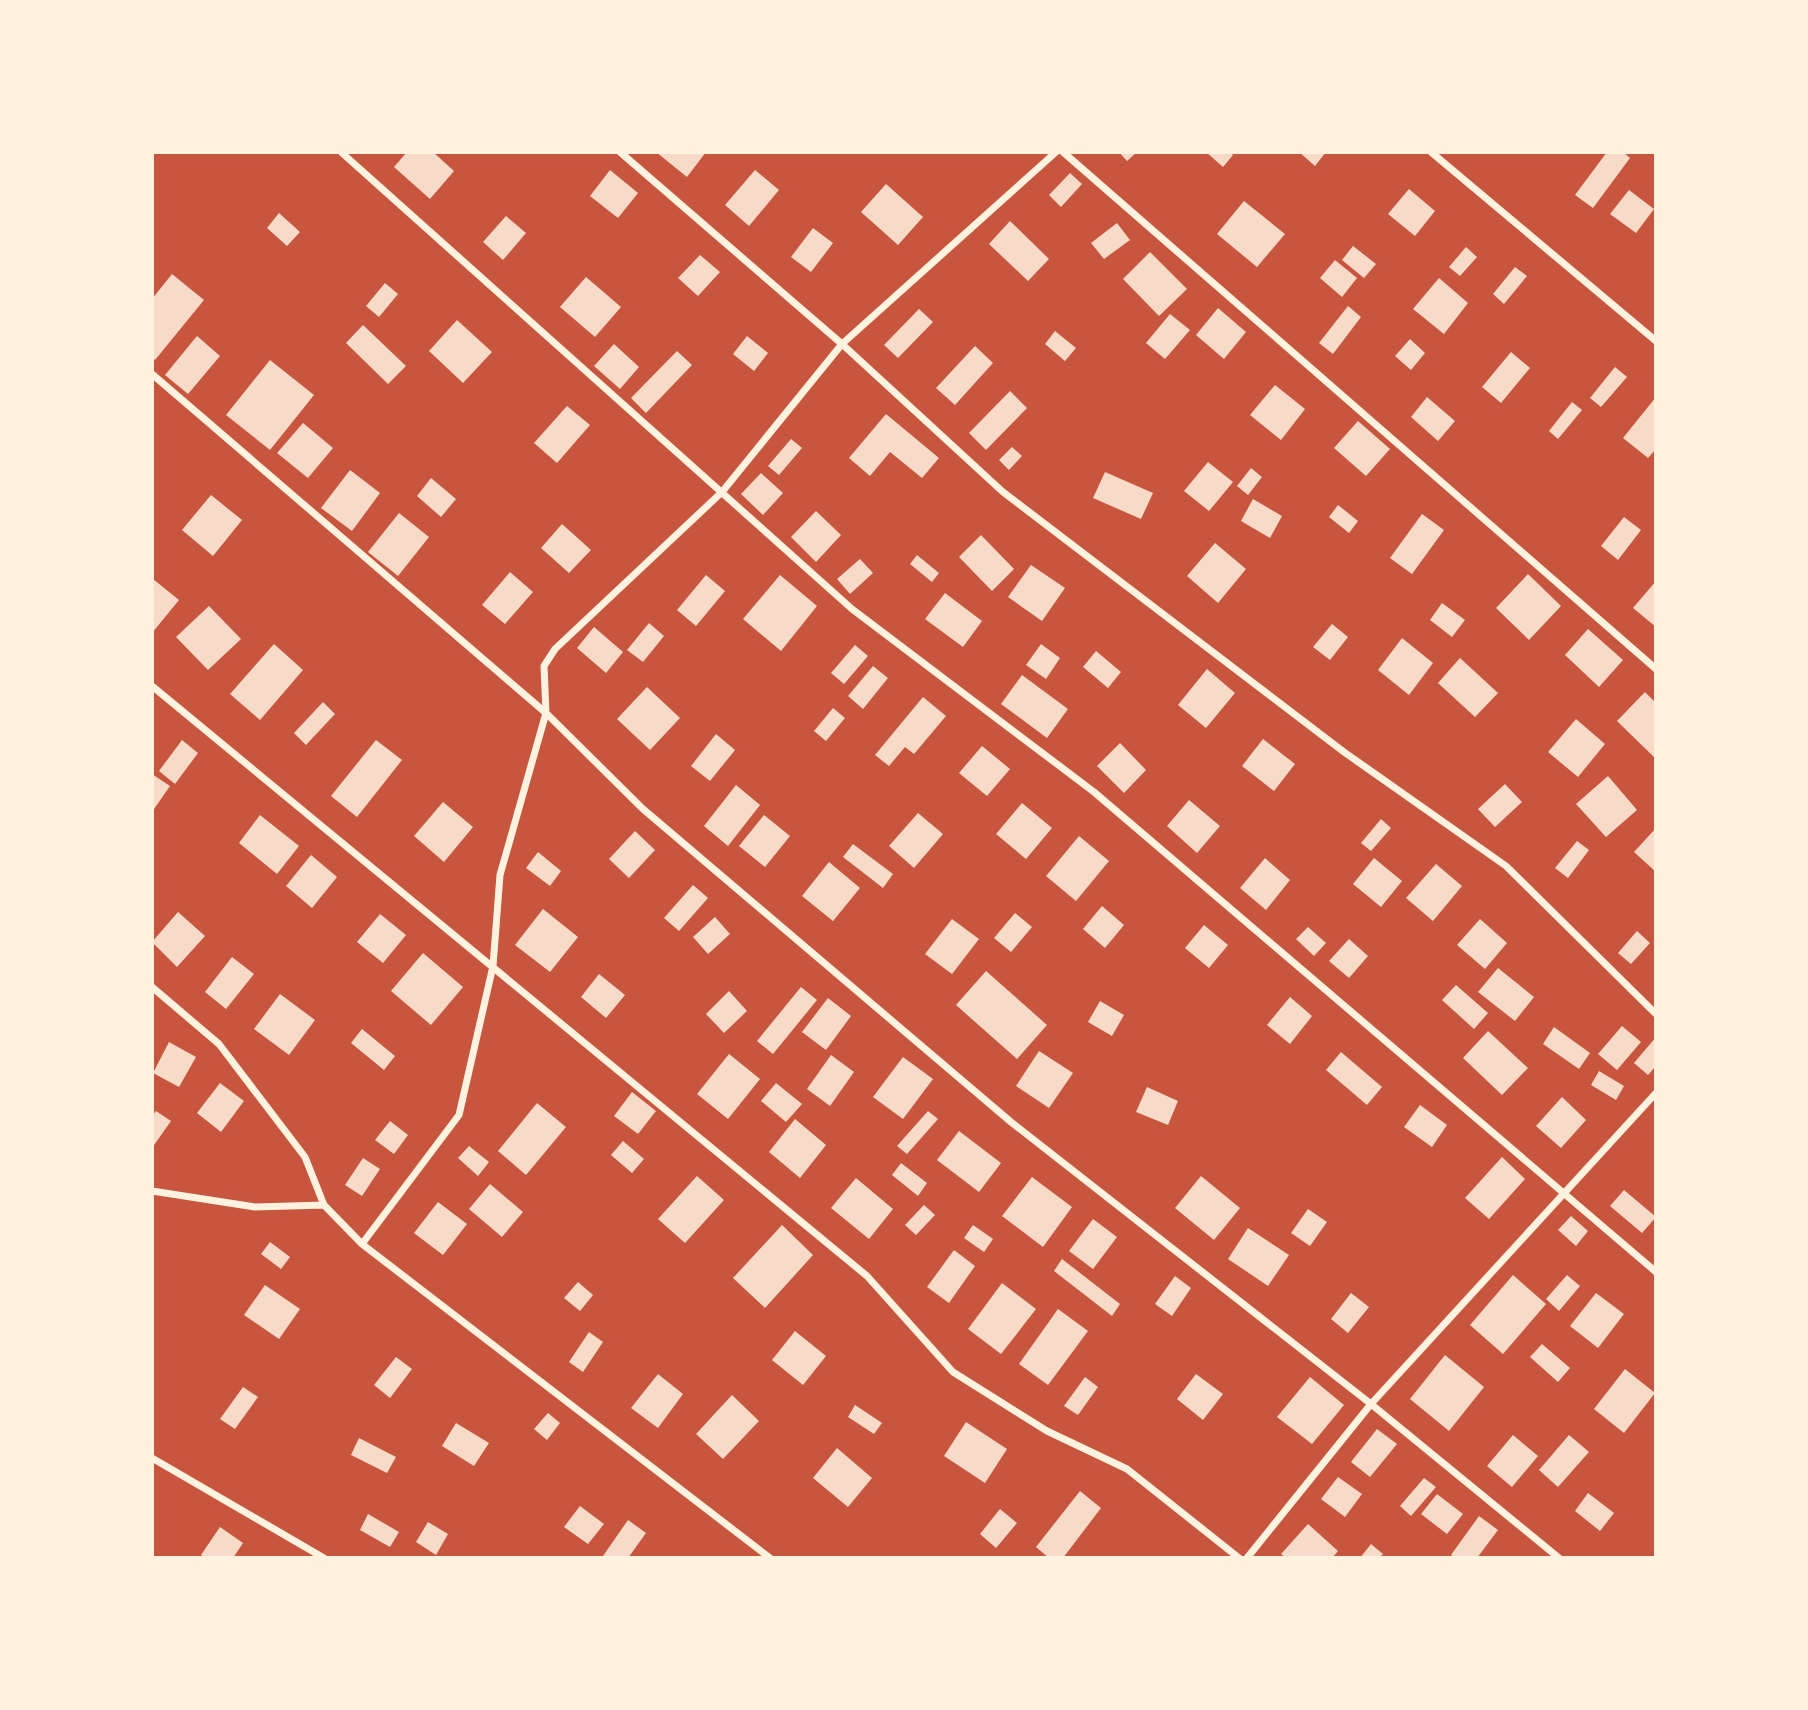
<svg xmlns="http://www.w3.org/2000/svg" width="1808" height="1710" font-family="'Exo 2',sans-serif">
<style>
.building{fill:#f7dbc8}
.lines{fill:none;stroke-linecap:round;stroke-linejoin:round}
.minor{stroke:#fff3e0;stroke-width:7}
</style>
<rect width="100%" height="100%" fill="#c8553d"/>
<path class="building" d="M407 152H433L454 171 430 199 394 167Z
M656 152H706L687 177Z
M1119 152H1137L1127 161Z
M1206 152H1229L1233 155 1223 167Z
M1299 152H1326L1315 166Z
M1607 152H1623L1630 158 1593 208 1575 195Z
M610 170 638 193 618 218 590 196Z
M755 170 779 190 749 226 725 205Z
M1070 173 1082 184 1061 207 1049 195Z
M886 184 923 217 898 245 861 212Z
M1409 189 1435 211 1415 236 1388 214Z
M1629 190 1654 209 1636 233 1610 214Z
M1244 201 1285 234 1257 267 1217 234Z
M279 213 300 232 287 246 267 228Z
M506 216 526 233 503 260 483 242Z
M1010 221 1049 259 1028 281 989 244Z
M1117 223 1130 240 1104 259 1091 243Z
M813 228 833 243 811 272 791 257Z
M1353 246 1376 264 1364 278 1342 260Z
M1466 247 1477 257 1460 276 1449 267Z
M1150 252 1187 289 1159 316 1123 279Z
M700 255 720 272 698 296 678 278Z
M1335 260 1357 278 1342 297 1320 278Z
M1515 267 1527 276 1504 304 1493 294Z
M172 274 204 300 155 360 152 357V299Z
M586 277 621 307 595 337 560 307Z
M1439 278 1468 303 1444 334 1413 309Z
M385 283 398 294 379 317 366 306Z
M1348 306 1361 317 1333 354 1319 343Z
M1218 308 1246 332 1224 359 1196 335Z
M919 309 933 322 898 358 884 345Z
M1170 314 1190 330 1165 359 1146 343Z
M457 320 492 352 463 383 429 351Z
M363 325 406 366 388 384 346 343Z
M1055 331 1076 348 1065 361 1045 344Z
M197 336 220 356 188 394 165 375Z
M747 336 768 353 754 371 733 354Z
M1410 339 1425 353 1411 370 1395 356Z
M614 344 639 367 620 389 594 366Z
M975 346 993 363 955 405 936 388Z
M677 351 692 365 646 413 631 398Z
M1511 352 1530 368 1501 403 1482 387Z
M270 360 314 395 270 450 226 415Z
M1615 367 1627 377 1601 407 1590 398Z
M1275 385 1305 409 1281 440 1250 415Z
M1010 391 1027 408 986 450 969 433Z
M1427 397 1455 421 1438 441 1411 417Z
M1656 397V449L1648 458 1623 438Z
M1572 402 1582 410 1558 439 1549 431Z
M567 406 590 425 557 463 534 443Z
M886 414 939 458 922 478 890 452 870 476 849 458Z
M1358 421 1390 449 1366 476 1334 448Z
M303 423 333 448 308 478 277 453Z
M791 439 802 448 779 475 768 466Z
M1012 447 1022 456 1009 470 999 460Z
M1208 462 1233 482 1209 511 1184 491Z
M1251 468 1262 477 1248 495 1237 486Z
M350 470 380 493 352 531 321 508Z
M1105 472 1153 493 1141 519 1093 498Z
M761 473 783 493 763 515 741 494Z
M431 478 456 499 441 517 417 496Z
M211 495 242 520 213 556 182 530Z
M1253 499 1282 516 1270 538 1241 521Z
M1338 505 1358 521 1349 533 1329 517Z
M816 511 841 535 816 562 791 537Z
M399 513 429 537 398 576 368 552Z
M1422 514 1444 530 1412 574 1390 558Z
M1624 517 1641 530 1618 560 1601 546Z
M562 524 591 550 569 573 541 548Z
M981 535 1014 569 992 591 959 557Z
M1215 543 1246 569 1218 603 1187 576Z
M917 555 939 573 932 582 910 564Z
M860 559 873 573 850 594 837 579Z
M1031 565 1065 588 1042 621 1008 597Z
M510 572 533 592 505 624 482 605Z
M1528 574 1561 606 1529 640 1496 608Z
M706 575 725 591 696 626 677 610Z
M780 575 817 606 781 651 743 619Z
M153 579 179 600 152 633V580Z
M1656 581V627L1633 608Z
M945 593 982 621 963 647 925 619Z
M1442 603 1465 620 1452 637 1430 620Z
M209 606 241 639 208 670 176 637Z
M649 623 664 636 643 662 627 650Z
M1332 624 1348 637 1330 660 1313 647Z
M594 627 623 652 606 673 577 648Z
M1588 629 1623 660 1599 687 1565 655Z
M1402 638 1433 663 1409 695 1378 670Z
M274 644 303 670 260 720 230 694Z
M1041 644 1060 658 1046 679 1026 665Z
M855 645 868 656 844 684 831 673Z
M1096 651 1121 672 1108 688 1083 667Z
M1460 658 1498 693 1475 717 1438 683Z
M873 666 888 678 863 709 848 696Z
M1207 669 1235 693 1206 728 1178 705Z
M1022 675 1068 709 1047 738 1001 704Z
M647 687 680 718 650 750 617 719Z
M1645 692 1656 703V759L1617 721Z
M923 697 946 716 914 754 905 747 889 766 875 755Z
M323 702 335 714 306 745 294 733Z
M833 708 845 718 826 741 814 731Z
M1576 719 1605 744 1578 777 1548 752Z
M716 734 735 750 710 781 691 766Z
M1263 739 1295 764 1274 791 1242 766Z
M182 740 198 753 175 784 159 771Z
M376 740 402 760 357 817 331 796Z
M1120 743 1146 770 1124 793 1097 766Z
M982 746 1010 769 987 796 959 773Z
M152 774 170 786 152 812Z
M1608 776 1637 810 1606 837 1576 804Z
M1505 784 1522 802 1495 827 1478 809Z
M736 785 760 805 728 846 704 826Z
M1189 800 1220 826 1197 853 1167 826Z
M443 802 473 827 444 862 414 836Z
M1022 803 1052 828 1026 859 996 834Z
M918 813 943 834 914 868 889 846Z
M260 815 299 846 277 874 239 843Z
M764 815 790 836 765 867 739 846Z
M1381 819 1391 828 1371 851 1361 843Z
M1656 828V872L1634 852Z
M635 831 655 850 629 878 609 859Z
M1079 836 1109 861 1076 901 1046 876Z
M1577 841 1589 850 1568 878 1555 868Z
M853 844 893 874 883 888 843 857Z
M538 852 561 871 550 886 526 868Z
M311 855 337 877 312 908 286 886Z
M1265 858 1290 880 1266 910 1240 888Z
M1374 858 1402 881 1381 907 1353 884Z
M829 862 860 888 833 921 802 896Z
M1436 864 1462 886 1433 921 1406 898Z
M693 885 708 898 679 931 664 918Z
M1102 906 1124 925 1105 948 1083 929Z
M543 909 578 937 550 972 515 945Z
M178 912 205 936 177 967 152 942Z
M1015 913 1032 927 1011 952 994 938Z
M380 914 406 935 383 963 357 942Z
M715 917 730 934 708 954 693 937Z
M952 919 979 939 952 974 925 954Z
M1480 919 1507 943 1485 969 1457 945Z
M1204 925 1228 945 1209 968 1185 948Z
M1308 927 1326 943 1314 956 1296 939Z
M1637 931 1650 943 1631 964 1618 953Z
M1349 939 1368 956 1349 978 1329 961Z
M423 953 463 987 431 1025 391 991Z
M232 957 254 974 226 1009 205 992Z
M1498 968 1534 997 1515 1021 1478 992Z
M986 971 1047 1025 1017 1059 956 1005Z
M599 974 625 995 606 1018 581 997Z
M1456 985 1488 1013 1474 1029 1442 1000Z
M801 987 817 1000 773 1054 757 1041Z
M729 991 747 1011 724 1033 706 1014Z
M280 994 315 1020 289 1055 254 1029Z
M1290 997 1312 1016 1290 1044 1267 1025Z
M828 998 851 1016 826 1050 802 1032Z
M1100 1001 1124 1015 1112 1036 1088 1022Z
M1622 1026 1641 1042 1617 1070 1598 1054Z
M1554 1027 1590 1053 1579 1069 1543 1044Z
M362 1029 395 1056 384 1070 351 1043Z
M1488 1031 1528 1068 1502 1095 1463 1058Z
M1656 1037V1066L1648 1075 1634 1063Z
M169 1042 196 1057 179 1087 153 1073Z
M1039 1051 1073 1073 1049 1108 1016 1086Z
M1341 1052 1382 1087 1367 1105 1326 1070Z
M729 1054 760 1079 728 1119 697 1094Z
M831 1055 854 1072 830 1106 807 1089Z
M903 1057 933 1079 903 1119 873 1097Z
M1599 1071 1624 1086 1616 1100 1591 1085Z
M220 1083 244 1101 221 1132 197 1113Z
M776 1083 802 1104 786 1122 761 1101Z
M1147 1087 1178 1101 1168 1125 1136 1112Z
M632 1092 656 1111 638 1134 614 1116Z
M1562 1097 1586 1120 1561 1148 1536 1126Z
M537 1103 566 1127 526 1175 498 1151Z
M1420 1105 1447 1125 1432 1147 1404 1127Z
M156 1111 171 1121 152 1148V1116Z
M928 1111 938 1119 907 1154 897 1146Z
M795 1119 826 1145 800 1178 769 1152Z
M390 1121 408 1135 394 1154 375 1140Z
M959 1131 1001 1163 979 1192 937 1160Z
M623 1141 644 1159 632 1173 611 1155Z
M469 1146 489 1162 478 1176 458 1158Z
M1502 1157 1525 1179 1489 1219 1465 1198Z
M363 1158 380 1169 362 1196 345 1185Z
M901 1163 927 1183 918 1196 892 1175Z
M697 1176 724 1200 685 1243 658 1219Z
M1201 1176 1240 1208 1214 1240 1175 1208Z
M1032 1177 1072 1207 1043 1247 1002 1216Z
M856 1178 893 1209 869 1239 831 1208Z
M490 1184 523 1212 502 1237 469 1209Z
M1624 1190 1656 1217 1642 1233 1610 1206Z
M438 1202 467 1224 443 1255 414 1233Z
M924 1205 935 1215 916 1235 905 1225Z
M1308 1209 1327 1222 1310 1246 1291 1233Z
M1571 1216 1588 1231 1576 1246 1558 1230Z
M1093 1219 1117 1237 1093 1269 1069 1251Z
M782 1225 813 1255 765 1308 733 1278Z
M973 1225 993 1239 984 1252 964 1238Z
M1248 1228 1289 1255 1268 1286 1228 1259Z
M270 1242 290 1257 281 1269 261 1254Z
M954 1250 975 1266 949 1303 927 1287Z
M1062 1259 1120 1304 1112 1316 1054 1271Z
M1513 1275 1546 1304 1503 1354 1470 1325Z
M1567 1275 1580 1286 1559 1311 1546 1299Z
M1175 1276 1191 1288 1172 1316 1155 1304Z
M578 1282 593 1295 580 1311 564 1298Z
M1002 1283 1036 1309 1001 1354 968 1329Z
M265 1285 300 1309 279 1339 244 1315Z
M1351 1293 1369 1307 1348 1333 1331 1319Z
M1596 1293 1624 1314 1598 1348 1570 1326Z
M1058 1309 1088 1331 1048 1385 1019 1364Z
M795 1331 826 1356 803 1385 772 1360Z
M589 1332 603 1342 583 1372 569 1362Z
M1542 1344 1570 1368 1558 1382 1530 1357Z
M1445 1355 1484 1387 1449 1431 1410 1399Z
M396 1357 412 1369 390 1398 374 1385Z
M1625 1369 1655 1393 1624 1433 1594 1409Z
M658 1374 683 1394 658 1428 631 1408Z
M1196 1374 1223 1394 1203 1420 1177 1399Z
M1085 1377 1098 1387 1078 1415 1064 1406Z
M1310 1377 1344 1405 1312 1444 1277 1417Z
M243 1387 258 1397 235 1429 220 1419Z
M732 1395 759 1421 723 1459 696 1434Z
M855 1405 882 1423 874 1434 848 1417Z
M548 1413 560 1423 547 1440 534 1429Z
M966 1422 1007 1449 985 1483 944 1456Z
M456 1423 489 1443 474 1466 442 1446Z
M1377 1429 1397 1444 1370 1477 1351 1462Z
M1513 1435 1538 1456 1512 1487 1487 1466Z
M1569 1435 1589 1452 1558 1487 1539 1470Z
M359 1438 396 1457 387 1473 351 1455Z
M837 1448 872 1478 848 1507 813 1478Z
M1338 1477 1362 1494 1345 1517 1321 1499Z
M1424 1478 1436 1487 1411 1516 1400 1506Z
M1080 1491 1101 1508 1063 1558H1049L1036 1547Z
M1588 1493 1614 1513 1600 1531 1575 1511Z
M1437 1494 1463 1514 1447 1534 1421 1514Z
M580 1506 604 1524 588 1544 564 1527Z
M1000 1509 1017 1523 996 1548 980 1534Z
M368 1514 399 1532 390 1547 360 1530Z
M1479 1516 1498 1530 1477 1558H1455L1451 1555Z
M628 1520 646 1533 628 1558H606L603 1556Z
M428 1522 448 1534 436 1555 416 1542Z
M1308 1524 1338 1551 1332 1558H1286L1281 1554Z
M220 1527 243 1543 233 1558H205L201 1555Z
M1371 1544 1383 1554 1379 1558H1360Z"/>
<g class="lines">
<path class="minor" d="M341 152 852 609 1094 792 1656 1272
M620 152 842 344 1003 492 1344 752 1506 866 1656 1014
M1063 152 1656 669
M1431 152 1656 341
M152 374 546 713 643 809 1011 1122 1371 1404 1559 1558
M152 686 867 1276 953 1372 1047 1431 1127 1469 1239 1558
M152 987 219 1044 305 1157 324 1205 362 1244 770 1558
M152 1191 255 1207 324 1205
M362 1244 459 1115 493 966 500 875 546 713 544 666 555 649 722 492 842 344 1056 152
M152 1458 324 1558
M1247 1558 1371 1404 1656 1093"/>
</g>
<rect width="1808" height="1710" fill="none" stroke="#fff3e0" stroke-width="308"/>
</svg>
